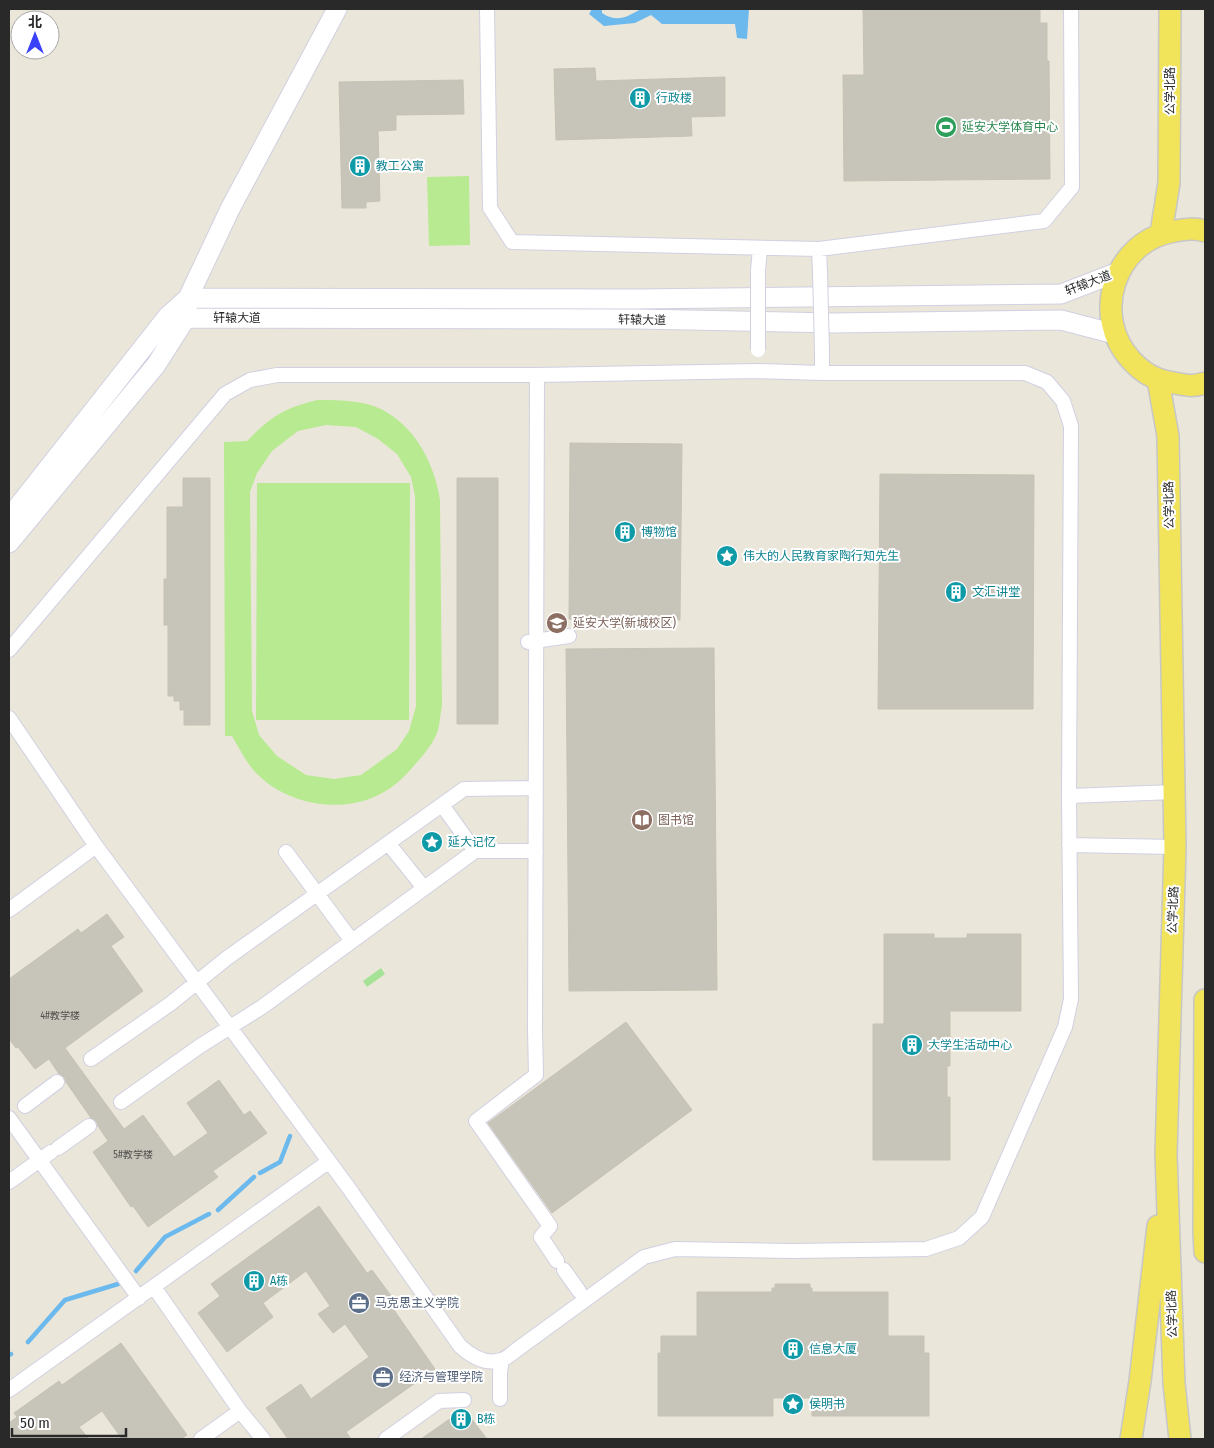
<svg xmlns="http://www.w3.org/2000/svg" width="1214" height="1448" font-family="'Fira Sans Condensed','Noto Sans SC',sans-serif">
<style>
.green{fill:#a5e296}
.pitch{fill:#b8ea92;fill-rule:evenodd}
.water{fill:#6cb9ee}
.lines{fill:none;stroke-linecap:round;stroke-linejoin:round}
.stream{stroke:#6cb9ee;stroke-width:4.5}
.building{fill:#c7c4b9;stroke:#c6c3b4}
.street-casing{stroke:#d0d0e2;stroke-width:16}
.secondary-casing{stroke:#d0d0e2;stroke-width:21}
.primary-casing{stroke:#c7c7c7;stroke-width:24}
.street{stroke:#fff;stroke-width:14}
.secondary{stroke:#fff;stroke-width:19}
.primary{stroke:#f1e35a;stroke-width:21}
.street-bridge-casing{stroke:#d0d0e2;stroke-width:16;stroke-linecap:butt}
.street-bridge{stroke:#fff;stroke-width:14}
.labels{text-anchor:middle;stroke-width:4;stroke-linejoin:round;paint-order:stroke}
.number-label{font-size:10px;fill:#50504d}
.street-label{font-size:12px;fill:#292929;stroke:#fff}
.culture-label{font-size:12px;fill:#0d838f;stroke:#fff;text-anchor:start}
.leisure-label{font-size:12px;fill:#27864d;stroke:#fff;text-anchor:start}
.education-label{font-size:12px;fill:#785e54;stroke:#fff;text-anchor:start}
.service-label{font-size:12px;fill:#4e5e75;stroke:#fff;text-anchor:start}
</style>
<rect width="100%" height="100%" fill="#ebe6da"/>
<path class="green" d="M381 968 385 974 367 987 363 981Z"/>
<path class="pitch" d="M469 176 470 245 429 246 427 177Z
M317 400C334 400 350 400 367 404 409 415 434 459 440 500L442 706C440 715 440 725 437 733 433 743 425 753 418 761 408 773 398 784 384 792 345 815 289 806 257 774 247 764 239 748 232 736H225L224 442 247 441C272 416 282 409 317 400ZM326 425 356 427 378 439 397 454 411 477 415 496 416 706 409 731 397 749 361 775 334 779 306 775 277 756 259 735 252 711 250 492 257 473 272 451 298 431Z
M257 483H410L409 720H256Z"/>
<path class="water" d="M592 9H602V13C617 23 627 17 641 9H749L747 39 737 38 735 24H662L651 15 635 23 604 26 589 14Z"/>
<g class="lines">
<path class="stream" d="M260 1173 280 1162 290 1136
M218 1210 254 1177
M136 1271 165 1237 209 1214
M28 1342 65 1300 118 1284
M9 1355 11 1354"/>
</g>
<path class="building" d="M863 9H1040V23H1047V61H1049L1050 179 844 181 843 75H864Z
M595 68 596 81 725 77V116L691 117 692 136 556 140 554 69Z
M463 80 464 114 396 115V130L378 131 380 201 366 202V208H342L339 82Z
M570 443 682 444 680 620 569 619Z
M880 474 1034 475 1033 709H878Z
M183 478H210V725H184V710H180V701H174V696H168V625H164V579H167V507H183Z
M457 478H498V724H457Z
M714 648 717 990 569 991 566 649Z
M107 914 124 937 111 946 143 991 65 1048 124 1129 143 1115 174 1157 208 1133 187 1103 219 1080 244 1115 250 1111 267 1133 213 1171 218 1177 148 1227 133 1206 131 1207 93 1152 108 1141 98 1126 96 1121 91 1118 66 1082 64 1077 59 1074 49 1059 35 1069 18 1047 16 1048 9 1039V979L78 929 81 933Z
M884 934H934V938H967V934H1021V1011H950V1066H947V1097H950V1160H873V1024H884Z
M626 1022 692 1110 552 1213 488 1123Z
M319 1206 367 1273 372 1270 392 1297 387 1300 435 1369 346 1432 351 1439H288L266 1408 301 1384 311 1399 369 1357 345 1324 333 1333 318 1314 330 1306 306 1271 263 1303 273 1317 227 1352 198 1313 220 1296 211 1284Z
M775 1284H810V1288H812V1292H888V1336H924V1353H929V1416H812V1398H773V1416H658V1353H661V1336H697V1292H772V1288H775Z
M121 1343 187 1435 181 1439H122L102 1411 79 1427 89 1439H9V1423L17 1417 14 1413 59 1381 62 1385Z
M464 1409 487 1439H421Z"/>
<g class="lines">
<g class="street-casing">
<path id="street" d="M487 9 490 208 512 242 819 249 1044 221 1072 187 1071 9
M819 249 820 272
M758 271 760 248
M822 351V373
M537 375 535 1030 536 1075 476 1121 550 1226 541 1237 557 1261
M528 642 569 636
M9 650 225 394 250 380 277 375H537L758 371 822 373H1025L1047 382 1063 401 1071 426 1069 796 1071 999 1065 1027 982 1217 959 1238 926 1249 795 1251 675 1249 644 1257 515 1351C511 1354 506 1359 501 1360 486 1365 471 1356 460 1346L348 1187 96 846 9 718
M1069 796 1175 792
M442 805 475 851
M388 843 424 888
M1069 845 1175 847
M286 852 352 941
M9 910 96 846
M91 1059 170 1004 227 958 464 789 536 788
M121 1102 200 1046 262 1007 475 851H536
M25 1106 57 1082
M9 1118 139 1298
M58 1148 89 1126
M9 1182 51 1152
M564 1270 579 1291
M154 1287 240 1411 263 1439
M9 1390 328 1162
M500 1399V1372L502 1360
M201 1439 240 1411
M386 1439 439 1401 464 1400"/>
</g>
<g class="secondary-casing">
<path id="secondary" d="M337 9 230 209 188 298 636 299 1061 294 1118 272
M168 316 186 318 636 319 833 323 1061 320 1115 334
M9 518 168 316 188 298 186 318 156 365 9 543"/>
</g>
<g class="primary-casing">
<path id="primary" d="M1205 231C1194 228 1186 229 1175 231 1114 240 1090 317 1132 361 1142 372 1153 379 1168 382 1182 384 1191 388 1205 383
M1161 233 1169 183 1170 9
M1158 380 1168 436 1175 847 1166 1154 1174 1383 1180 1439
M1205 1000 1204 1232 1205 1252
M1131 1439 1140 1381 1158 1226"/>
</g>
<use href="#street" class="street"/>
<use href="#secondary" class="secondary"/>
<use href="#primary" class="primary"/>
<g class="street-bridge-casing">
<path id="street-bridge" d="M758 271V350
M820 272 822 351"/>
</g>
<use href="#street-bridge" class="street-bridge"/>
</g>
<defs>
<g id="building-disc" transform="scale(1.125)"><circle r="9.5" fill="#0f9aa8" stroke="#fff"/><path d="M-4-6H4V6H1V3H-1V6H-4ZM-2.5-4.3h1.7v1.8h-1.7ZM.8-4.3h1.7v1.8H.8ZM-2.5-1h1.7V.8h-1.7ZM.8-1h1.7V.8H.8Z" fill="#fff"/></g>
<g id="stadium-disc" transform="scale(1.125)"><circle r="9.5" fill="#2e9e5b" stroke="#fff"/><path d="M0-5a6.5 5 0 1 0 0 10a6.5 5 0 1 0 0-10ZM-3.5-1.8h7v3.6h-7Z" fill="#fff"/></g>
<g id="sight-disc" transform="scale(1.125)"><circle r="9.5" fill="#0f9aa8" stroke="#fff"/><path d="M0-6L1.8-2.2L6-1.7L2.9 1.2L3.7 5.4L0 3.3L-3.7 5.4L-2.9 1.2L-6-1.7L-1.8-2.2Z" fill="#fff"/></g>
<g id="university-disc" transform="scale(1.125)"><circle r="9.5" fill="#8d6e63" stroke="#fff"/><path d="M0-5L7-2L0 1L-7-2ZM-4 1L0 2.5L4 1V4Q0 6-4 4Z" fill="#fff"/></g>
<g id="library-disc" transform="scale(1.125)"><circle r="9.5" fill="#8d6e63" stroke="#fff"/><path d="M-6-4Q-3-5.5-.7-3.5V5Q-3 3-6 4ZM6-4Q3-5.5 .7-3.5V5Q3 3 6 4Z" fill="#fff"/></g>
<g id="office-disc" transform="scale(1.125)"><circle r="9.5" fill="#5c6f8a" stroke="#fff"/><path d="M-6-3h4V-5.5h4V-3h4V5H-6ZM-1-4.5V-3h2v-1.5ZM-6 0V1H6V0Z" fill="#fff"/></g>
</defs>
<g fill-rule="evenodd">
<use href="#building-disc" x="640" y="98"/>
<use href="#stadium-disc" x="946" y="127"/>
<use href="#building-disc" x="360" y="166"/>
<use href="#building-disc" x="625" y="532"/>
<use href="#sight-disc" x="727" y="556"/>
<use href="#building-disc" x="956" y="592"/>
<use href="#university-disc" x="557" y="623"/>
<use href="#library-disc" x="642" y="820"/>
<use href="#sight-disc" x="432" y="842"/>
<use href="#building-disc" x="912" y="1045"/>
<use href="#building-disc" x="254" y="1281"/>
<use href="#office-disc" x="359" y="1303"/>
<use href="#building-disc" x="793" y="1349"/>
<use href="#office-disc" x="383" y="1377"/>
<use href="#sight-disc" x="793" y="1404"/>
<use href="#building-disc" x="461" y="1419"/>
</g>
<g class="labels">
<g class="number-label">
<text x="60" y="1019">4#教学楼</text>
<text x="133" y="1158">5#教学楼</text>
</g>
<g class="street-label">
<text transform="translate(1170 91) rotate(-90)" y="4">公学北路</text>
<text transform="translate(1088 283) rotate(-21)" y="4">轩辕大道</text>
<text x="237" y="322">轩辕大道</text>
<text transform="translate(642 320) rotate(1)" y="4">轩辕大道</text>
<text transform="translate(1169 505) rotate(-91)" y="4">公学北路</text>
<text transform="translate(1173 910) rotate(-88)" y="4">公学北路</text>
<text transform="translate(1172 1314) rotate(-92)" y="4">公学北路</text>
</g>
<g class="culture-label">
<text x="656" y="102">行政楼</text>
<text x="376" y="170">教工公寓</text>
<text x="641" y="536">博物馆</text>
<text x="743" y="560">伟大的人民教育家陶行知先生</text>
<text x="972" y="596">文汇讲堂</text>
<text x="448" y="846">延大记忆</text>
<text x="928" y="1049">大学生活动中心</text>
<text x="270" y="1285">A栋</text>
<text x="809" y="1353">信息大厦</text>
<text x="809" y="1408">侯明书</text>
<text x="477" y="1423">B栋</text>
</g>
<g class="leisure-label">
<text x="962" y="131">延安大学体育中心</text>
</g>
<g class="education-label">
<text x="573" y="627">延安大学(新城校区)</text>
<text x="658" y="824">图书馆</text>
</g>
<g class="service-label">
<text x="375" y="1307">马克思主义学院</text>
<text x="399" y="1381">经济与管理学院</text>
</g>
</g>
<rect width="1214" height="1448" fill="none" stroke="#292929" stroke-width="20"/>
<g transform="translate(35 35)"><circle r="24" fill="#ffffff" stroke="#a9a9a9"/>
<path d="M0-4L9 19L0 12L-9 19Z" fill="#3941fa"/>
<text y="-8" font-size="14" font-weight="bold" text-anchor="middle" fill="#292929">北</text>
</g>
<path d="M12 1428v8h114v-8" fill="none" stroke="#292929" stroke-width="2.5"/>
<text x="20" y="1428" font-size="15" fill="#292929" stroke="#ffffff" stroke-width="4" paint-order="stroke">50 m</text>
</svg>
